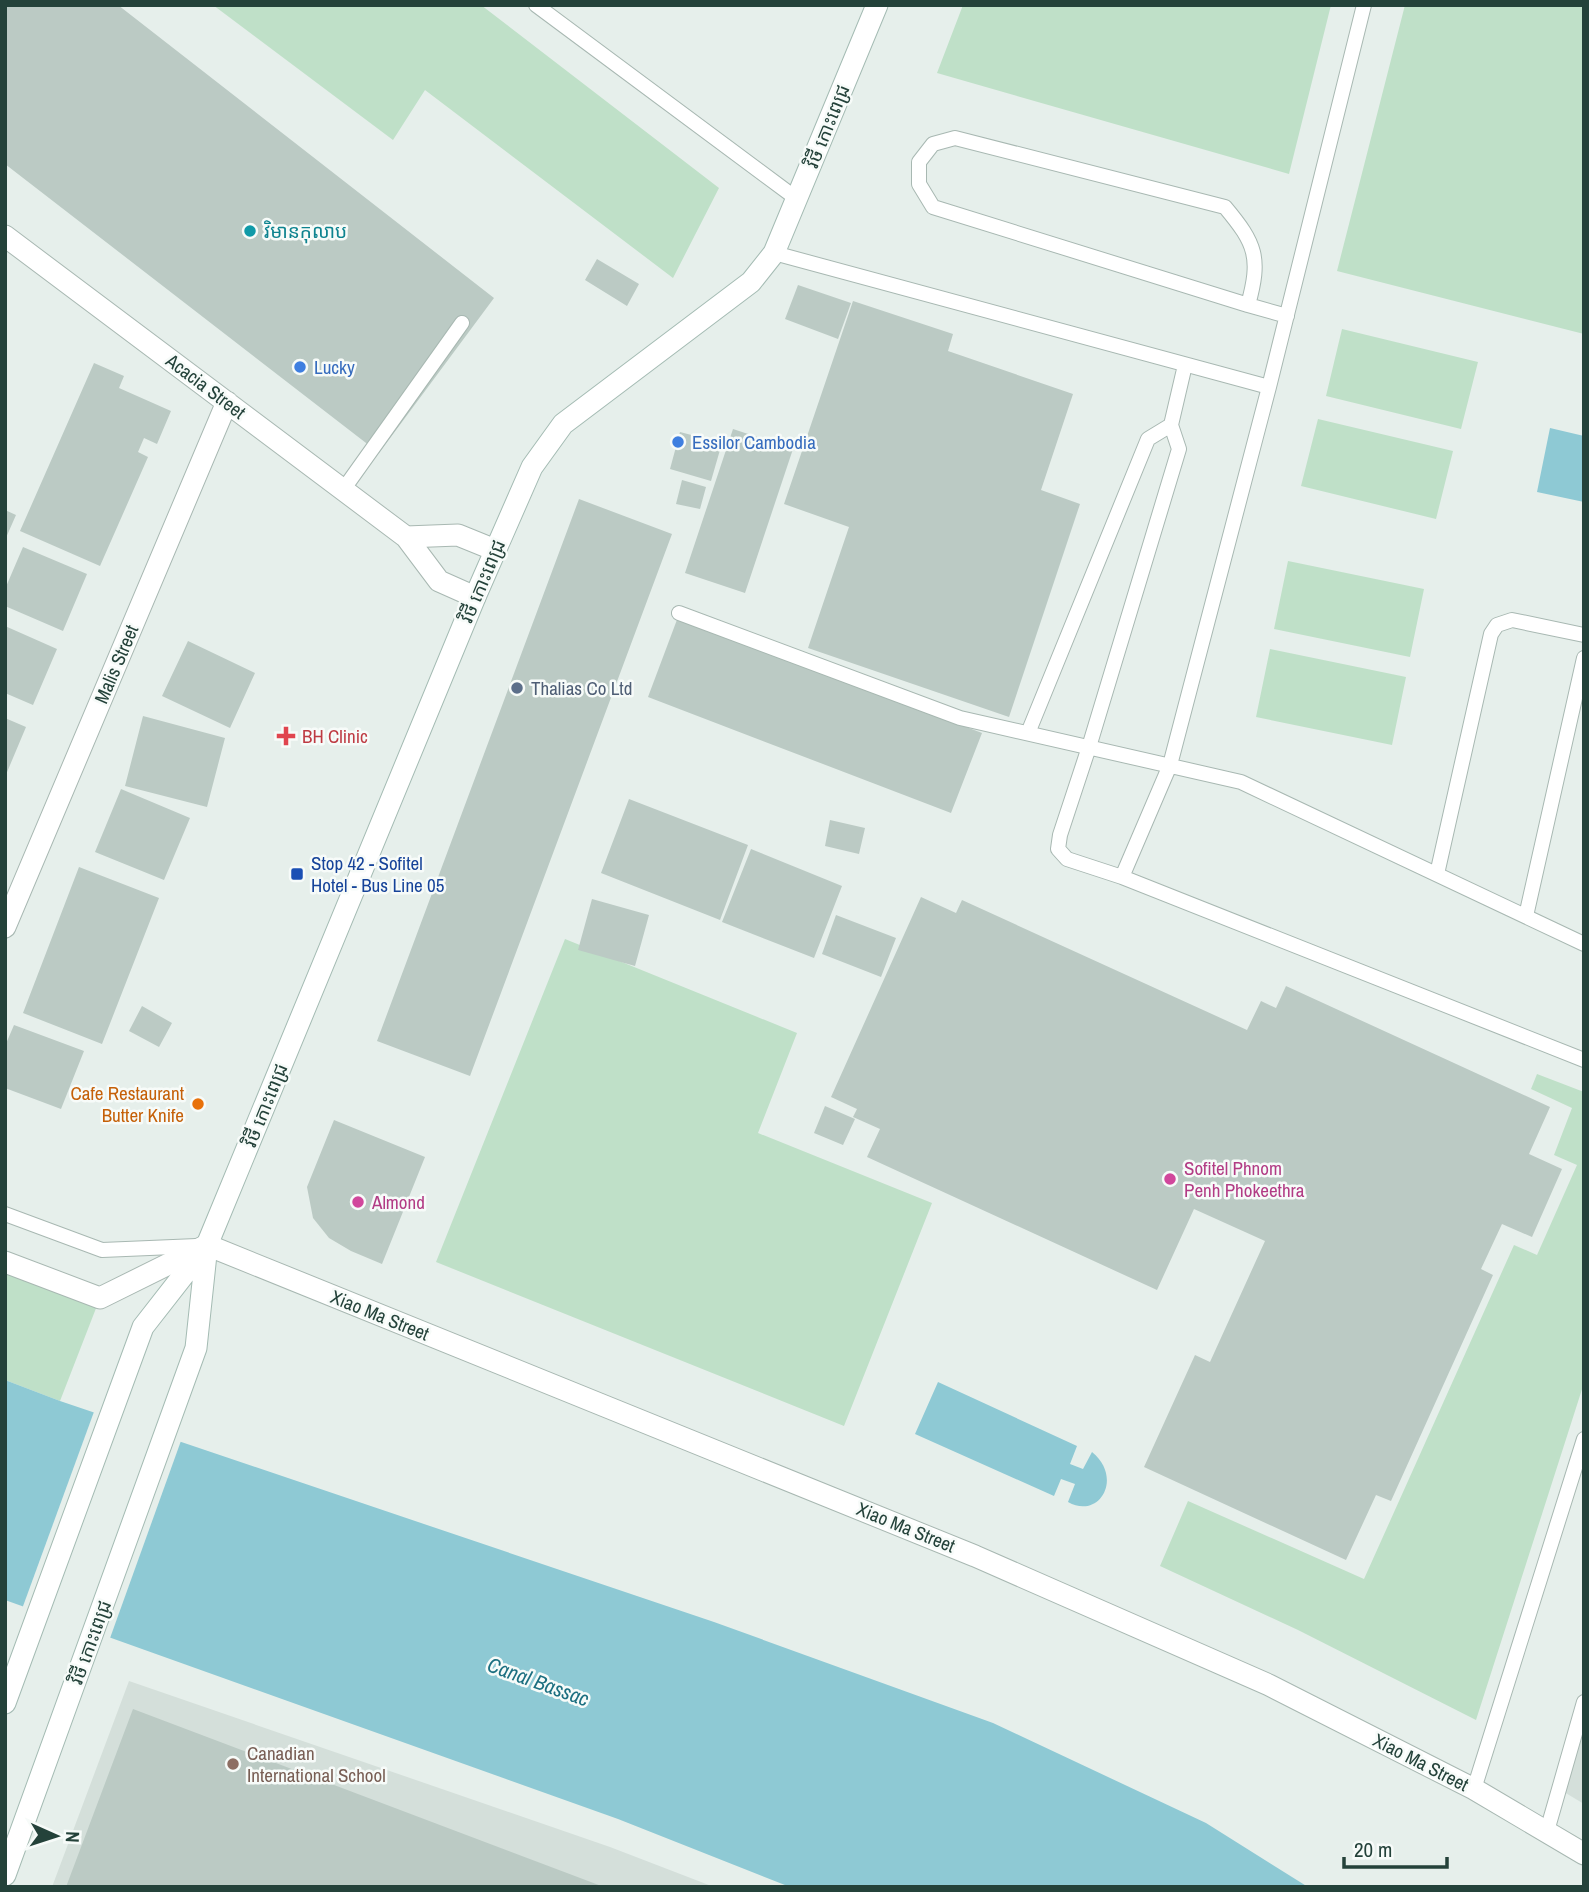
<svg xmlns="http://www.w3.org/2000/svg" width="1589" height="1892" font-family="'Archivo Narrow','Noto Sans Khmer',sans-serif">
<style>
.built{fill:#d4dfda}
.green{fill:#bfe0c8}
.water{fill:#8ec9d4}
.pier{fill:#e6efeb}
.building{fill:#bbcac4}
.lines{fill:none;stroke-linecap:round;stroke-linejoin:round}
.service-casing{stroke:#a8b8b2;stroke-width:16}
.pedestrian-casing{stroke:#a8b8b2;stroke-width:23}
.minor-casing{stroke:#a8b8b2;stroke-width:23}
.tertiary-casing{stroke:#a8b8b2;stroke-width:23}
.secondary-casing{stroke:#a4bbb3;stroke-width:23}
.service{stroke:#fff;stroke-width:14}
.pedestrian{stroke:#fff;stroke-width:21}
.minor{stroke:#fff;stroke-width:21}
.tertiary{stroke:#fff;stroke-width:21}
.secondary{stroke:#fff;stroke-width:21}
.culture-dot{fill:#0f9aa8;stroke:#f7fbf9;stroke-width:2.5}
.shop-dot{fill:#3f7fe0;stroke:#f7fbf9;stroke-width:2.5}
.service-dot{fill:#5c6f8a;stroke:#f7fbf9;stroke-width:2.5}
.health-dot{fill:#e0444e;stroke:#f7fbf9;stroke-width:2.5}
.transit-dot{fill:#1a4fb4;stroke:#f7fbf9;stroke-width:2.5}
.food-dot{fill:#e8710a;stroke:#f7fbf9;stroke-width:2.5}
.hotel-dot{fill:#d1479c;stroke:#f7fbf9;stroke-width:2.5}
.education-dot{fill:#8d6e63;stroke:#f7fbf9;stroke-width:2.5}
.labels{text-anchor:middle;stroke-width:5;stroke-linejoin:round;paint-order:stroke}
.street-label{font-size:19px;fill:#24423a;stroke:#f7fbf9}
.culture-label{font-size:19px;fill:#0d838f;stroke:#f7fbf9;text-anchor:start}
.shop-label{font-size:19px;fill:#366cbe;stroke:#f7fbf9;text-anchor:start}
.service-label{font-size:19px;fill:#4e5e75;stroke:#f7fbf9;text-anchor:start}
.health-label{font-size:19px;fill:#be3a42;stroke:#f7fbf9;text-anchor:start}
.transit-label{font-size:19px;fill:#164399;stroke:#f7fbf9;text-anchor:start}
.food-label{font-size:19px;fill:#c56008;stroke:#f7fbf9;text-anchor:end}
.hotel-label{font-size:19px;fill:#b23c85;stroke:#f7fbf9;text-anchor:start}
.education-label{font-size:19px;fill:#785e54;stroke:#f7fbf9;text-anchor:start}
.water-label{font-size:21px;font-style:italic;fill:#1c6f80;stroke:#f7fbf9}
</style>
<rect width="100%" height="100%" fill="#e6efeb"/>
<path class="built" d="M129 1681 610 1847 714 1887H52Z
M1584 1725V1804L1564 1792Z"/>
<path class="green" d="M213 5H481L719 188 673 278 425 90 393 140Z
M963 5H1331L1289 174 937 73Z
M1405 5H1584V334L1337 271Z
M1342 329 1478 362 1461 429 1326 396Z
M1318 419 1453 451 1436 519 1301 486Z
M1288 561 1424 589 1410 657 1274 629Z
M1270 649 1406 677 1392 745 1256 717Z
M565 939 797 1033 758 1133 932 1203 844 1426 436 1262Z
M1537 1074 1584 1092V1383L1476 1720 1298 1630 1160 1566 1188 1501 1364 1579 1514 1245 1537 1255 1577 1165 1554 1155 1572 1108 1531 1089Z
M5 1262 100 1298 60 1401 5 1380Z"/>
<path class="water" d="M1550 428 1584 436V502L1537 492Z
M5 1380 60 1401 714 1622 993 1723 1206 1823 1308 1887H790L618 1819 5 1600Z
M938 1382 1077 1446 1070 1464 1083 1469 1092 1452C1124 1478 1099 1520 1068 1502L1075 1484 1061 1479 1054 1496 915 1434Z"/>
<path class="pier" d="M95 1409 182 1438 109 1641 22 1609Z"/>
<path class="building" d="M5 5H118L494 298 379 453 5 164Z
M597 259 639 284 627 306 585 280Z
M798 285 851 303 838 339 785 319Z
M853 301 953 334 948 351 1073 394 1041 490 1080 504 1009 717 808 648 849 527 784 504Z
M94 363 124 376 119 388 171 411 157 444 144 438 138 452 148 457 100 566 20 531Z
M733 429 793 449 745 593 685 573Z
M680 432 722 443 711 481 670 469Z
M682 480 706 487 700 509 676 504Z
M579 499 672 534 470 1076 377 1041Z
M5 510 16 515 5 540Z
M23 547 87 574 63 631 5 606V589Z
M678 617 982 733 951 813 648 697Z
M5 626 57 649 33 705 5 693Z
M188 641 255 673 230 728 162 696Z
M143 716 225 738 207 807 125 786Z
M5 718 26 727 5 777Z
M121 789 190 818 164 880 95 852Z
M629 799 748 845 720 920 601 873Z
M830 820 865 828 859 854 825 846Z
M751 849 842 886 814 958 722 922Z
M79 867 159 898 102 1044 23 1013Z
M921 897 956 913 962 900 1247 1030 1261 1001 1276 1008 1286 986 1550 1107 1529 1154 1562 1169 1532 1237 1502 1224 1481 1269 1493 1275 1391 1501 1376 1495 1346 1560 1144 1467 1195 1355 1210 1362 1265 1241 1194 1209 1157 1290 867 1157 880 1129 853 1117 857 1109 831 1097Z
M592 899 649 915 635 966 578 950Z
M836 915 896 938 881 977 822 954Z
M142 1006 172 1023 159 1047 129 1031Z
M14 1025 84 1051 61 1109 5 1088V1046Z
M825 1106 855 1119 843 1145 814 1133Z
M334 1120 425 1157 382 1264 351 1251 329 1238 313 1218 307 1187Z
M133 1709 604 1887H66Z"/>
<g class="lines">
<g class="service-casing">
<path id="service" d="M536 5 797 199
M774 253 1269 387
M1248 305C1261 258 1256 244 1225 207L955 138 933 144 919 162V184L933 207 1248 305 1287 316
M1185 365 1171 425 1179 449 1089 747 1060 835 1058 849 1067 859 1122 877 1584 1060
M343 490 462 323
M679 613 960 718 1241 782 1584 944
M1028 733 1148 439 1171 425
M1437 874 1491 634 1497 625 1512 620 1584 635
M1122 877 1170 765 1269 387 1364 5
M1526 916 1584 658
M5 1214 102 1250 197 1246
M1474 1789 1584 1439
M1547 1831 1584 1702"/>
</g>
<g class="pedestrian-casing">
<path id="pedestrian" d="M5 1262 100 1298 207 1245"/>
</g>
<g class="minor-casing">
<path id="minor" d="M5 236 406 537 439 581 475 597
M406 537 458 535 495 550
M5 927 227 402"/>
</g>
<g class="tertiary-casing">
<path id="tertiary" d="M207 1245 975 1556 1269 1685 1474 1789 1584 1854"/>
</g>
<g class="secondary-casing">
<path id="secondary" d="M5 1703 143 1327 207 1245 475 597 532 467 563 424 751 282 774 253 877 5
M5 1875 196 1348 207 1245"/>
</g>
<use href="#service" class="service"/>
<use href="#pedestrian" class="pedestrian"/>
<use href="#minor" class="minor"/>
<use href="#tertiary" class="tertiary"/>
<use href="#secondary" class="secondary"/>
</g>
<circle class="culture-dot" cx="250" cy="231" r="7"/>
<g class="shop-dot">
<circle cx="300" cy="367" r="7"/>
<circle cx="678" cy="442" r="7"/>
</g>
<circle class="service-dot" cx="517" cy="688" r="7"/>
<path class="health-dot" d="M282.5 725.5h7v7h7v7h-7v7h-7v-7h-7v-7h7z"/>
<rect class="transit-dot" x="290" y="867" width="14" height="14" rx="3.5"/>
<circle class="food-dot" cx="198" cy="1104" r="7"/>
<g class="hotel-dot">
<circle cx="1170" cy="1179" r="7"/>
<circle cx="358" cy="1202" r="7"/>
</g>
<circle class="education-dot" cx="233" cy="1764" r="7"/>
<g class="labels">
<g class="street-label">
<text transform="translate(827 126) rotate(-68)" y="7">វិថី កោះពេជ្រ</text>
<text transform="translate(206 386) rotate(37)" y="7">Acacia Street</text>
<text transform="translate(482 581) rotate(-67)" y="7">វិថី កោះពេជ្រ</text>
<text transform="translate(116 664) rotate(-67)" y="7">Malis Street</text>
<text transform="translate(265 1105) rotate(-68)" y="7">វិថី កោះពេជ្រ</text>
<text transform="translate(380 1315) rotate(22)" y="7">Xiao Ma Street</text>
<text transform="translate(906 1527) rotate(22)" y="7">Xiao Ma Street</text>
<text transform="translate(90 1642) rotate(-70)" y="7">វិថី កោះពេជ្រ</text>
<text transform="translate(1421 1762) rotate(27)" y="7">Xiao Ma Street</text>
</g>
<g class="culture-label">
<text x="264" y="238">វិមានកុលាប</text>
</g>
<g class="shop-label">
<text x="314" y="374">Lucky</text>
<text x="692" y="449">Essilor Cambodia</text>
</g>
<g class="service-label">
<text x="531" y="695">Thalias Co Ltd</text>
</g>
<g class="health-label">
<text x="302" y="743">BH Clinic</text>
</g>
<g class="transit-label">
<text x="311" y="870">Stop 42 - Sofitel<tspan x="311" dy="22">Hotel - Bus Line 05</tspan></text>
</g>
<g class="food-label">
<text x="184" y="1100">Cafe Restaurant<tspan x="184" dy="22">Butter Knife</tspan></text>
</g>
<g class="hotel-label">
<text x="1184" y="1175">Sofitel Phnom<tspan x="1184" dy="22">Penh Phokeethra</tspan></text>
<text x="372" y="1209">Almond</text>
</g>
<g class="education-label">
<text x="247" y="1760">Canadian<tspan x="247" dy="22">International School</tspan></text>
</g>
<g class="water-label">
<text transform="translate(538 1682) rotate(20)" y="7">Canal Bassac</text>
</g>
</g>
<rect width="1589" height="1892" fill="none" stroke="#24423a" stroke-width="14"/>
<g transform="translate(56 1836) rotate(93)" stroke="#f7fbf9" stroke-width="5" paint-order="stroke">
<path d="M0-5L12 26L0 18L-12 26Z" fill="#24423a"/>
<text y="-10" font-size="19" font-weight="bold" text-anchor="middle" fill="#24423a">N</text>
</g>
<path d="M1344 1857v10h103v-10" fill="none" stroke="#24423a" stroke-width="3.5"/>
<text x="1354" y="1857" font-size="21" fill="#24423a" stroke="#f7fbf9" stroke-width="5" paint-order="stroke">20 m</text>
</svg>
